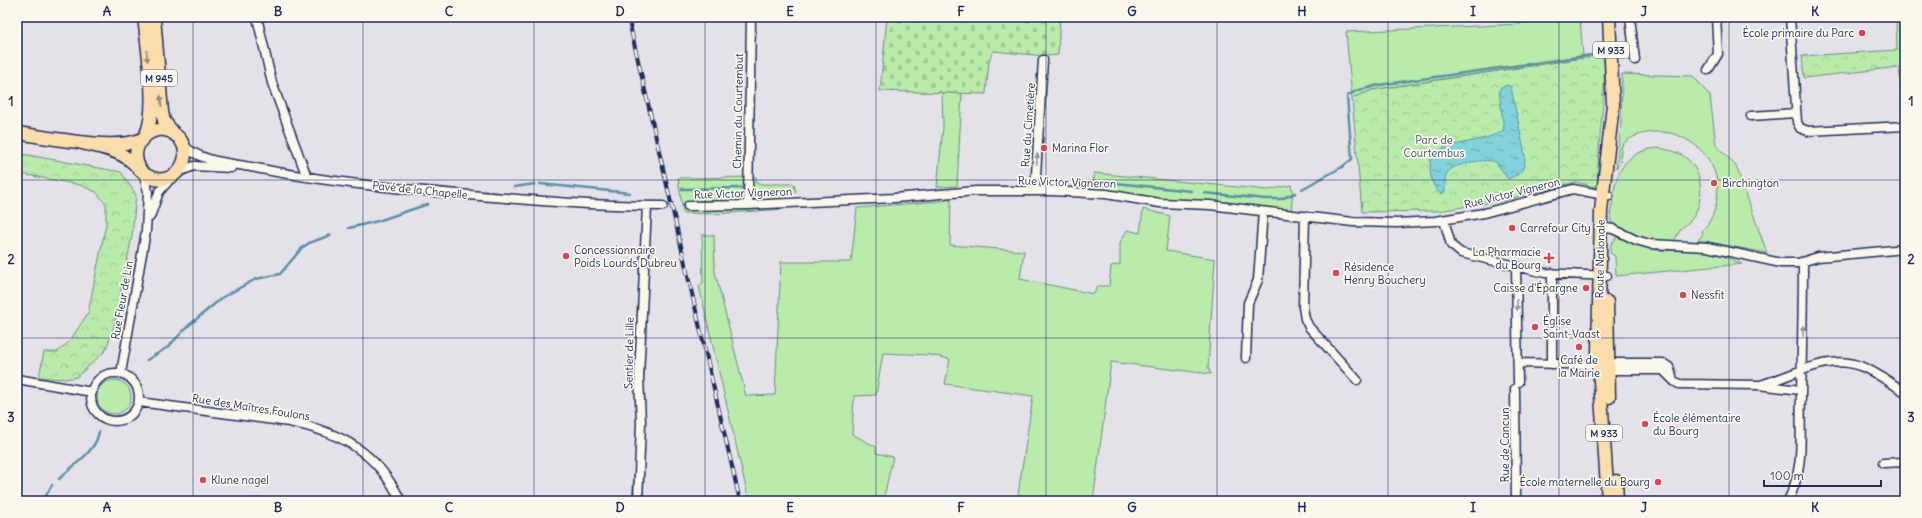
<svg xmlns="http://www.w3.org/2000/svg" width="1922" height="518" font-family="Delius,sans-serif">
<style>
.grass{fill:#b9ebab;stroke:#6a8d84}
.forest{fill:url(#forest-crowns);stroke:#6a8d84}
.cemetery{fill:url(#cemetery-stones);stroke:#6a8d84}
.water{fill:url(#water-ripples);stroke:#5991aa}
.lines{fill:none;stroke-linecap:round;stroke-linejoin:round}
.stream{stroke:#5991aa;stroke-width:2.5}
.minor-casing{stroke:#1b2f5e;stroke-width:11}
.primary-casing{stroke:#1b2f5e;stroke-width:15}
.minor{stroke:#fbf7ec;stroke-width:8}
.primary{stroke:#fbddab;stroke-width:12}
.rail-casing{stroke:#1b2f5e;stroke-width:4}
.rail{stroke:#fbf7ec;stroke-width:2.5;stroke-dasharray:8;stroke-linecap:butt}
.oneway{fill:#8b8684}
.oneway2{fill:#8b93a5}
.grid{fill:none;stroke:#1b2f5e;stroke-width:1;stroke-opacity:0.55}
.poi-dot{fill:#d1495b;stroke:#fbf7ec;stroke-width:1.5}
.labels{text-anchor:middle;stroke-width:3.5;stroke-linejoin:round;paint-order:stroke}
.shield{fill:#fbf7ec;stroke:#5e6b89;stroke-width:1}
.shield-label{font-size:10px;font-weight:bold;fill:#1b2f5e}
.poi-label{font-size:11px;fill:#1b2f5e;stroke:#fbf7ec;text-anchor:start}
.street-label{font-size:11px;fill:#1b2f5e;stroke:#fbf7ec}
.park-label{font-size:11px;fill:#3b556d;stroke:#fbf7ec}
.neatline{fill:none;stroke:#1b2f5e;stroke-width:1.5}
.grid-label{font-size:13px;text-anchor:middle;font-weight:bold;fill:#1b2f5e}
</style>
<defs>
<pattern id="forest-crowns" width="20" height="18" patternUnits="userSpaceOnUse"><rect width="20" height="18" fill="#b9ebab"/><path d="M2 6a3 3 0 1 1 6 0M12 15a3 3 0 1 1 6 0" fill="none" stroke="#9eca96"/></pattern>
<pattern id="cemetery-stones" width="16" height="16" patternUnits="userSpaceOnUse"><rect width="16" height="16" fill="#b9ebab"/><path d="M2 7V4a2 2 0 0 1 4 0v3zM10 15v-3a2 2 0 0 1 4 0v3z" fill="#9eca96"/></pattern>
<pattern id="water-ripples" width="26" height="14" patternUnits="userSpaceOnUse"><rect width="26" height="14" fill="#82d2dd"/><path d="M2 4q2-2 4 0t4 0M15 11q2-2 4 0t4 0" fill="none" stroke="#6aabb6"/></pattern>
</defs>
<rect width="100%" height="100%" fill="#e5e1e8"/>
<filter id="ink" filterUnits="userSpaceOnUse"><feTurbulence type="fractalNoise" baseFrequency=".025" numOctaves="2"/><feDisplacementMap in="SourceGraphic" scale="8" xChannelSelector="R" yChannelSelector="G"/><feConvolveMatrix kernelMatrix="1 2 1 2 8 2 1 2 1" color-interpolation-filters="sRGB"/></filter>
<g filter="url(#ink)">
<path class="grass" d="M1521 17H1580L1583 57 1372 90 1352 98 1346 32 1521 24Z
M1622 74 1693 76 1710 96 1716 145 1736 166 1767 253 1698 240 1703 234 1702 232C1710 222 1716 211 1717 198 1723 159 1685 125 1647 133 1638 134 1629 138 1622 145L1620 158 1622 161 1616 168 1621 125Z
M942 93H962L957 186 937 187 943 127Z
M1657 148C1664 149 1671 150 1678 153 1701 163 1706 193 1695 214 1692 221 1686 224 1681 229 1678 233 1676 238 1673 243 1654 242 1639 237 1623 229 1619 227 1614 227 1612 223 1609 218 1611 210 1612 205 1615 174 1623 152 1657 148Z
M1094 173 1268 190 1291 185 1293 192 1291 210 1173 202 1093 189Z
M756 177 757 184H794L796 192 785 193V209L714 214 683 213 678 178Z
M951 200 950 245 1024 251 1020 279 1094 294 1097 286H1109L1111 266 1120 264V243L1127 230 1140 233 1143 209 1170 216 1166 251 1215 259 1208 368 1211 374 1111 362 1093 501H1017L1033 396 945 384 950 359 930 355 883 353 876 395 854 396 852 434 876 447V453L893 457 883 501H749L699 286 703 283 702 235H714L715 272 746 396 775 395 781 262H851L857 208Z
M1617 237 1643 247 1657 250 1706 251 1719 254 1742 264 1616 276 1615 256 1610 253 1611 244Z
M97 397a17 17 0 1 1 34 0a17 17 0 1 1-34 0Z
M634 473 644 474 643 501H632Z"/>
<path class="forest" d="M1896 17H1905V113H1903L1899 67 1804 78 1802 56 1897 50Z
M1604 55C1607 99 1596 143 1598 188L1576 182 1505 200 1439 211 1362 212 1352 98 1372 90Z
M17 153 121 172 136 195 132 236 113 330 105 351 77 377 65 379 39 377 44 352H57L69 342 88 313 106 224V204L96 192 80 185 17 173Z"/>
<path class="cemetery" d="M887 17H1060L1058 55 1045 56 993 51 989 61 986 94 880 91Z"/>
<path class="water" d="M1508 85 1511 87 1525 156C1525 170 1521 174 1508 179L1496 162C1486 158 1453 163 1447 173 1444 177 1445 186 1445 192L1441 194C1430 187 1428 165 1432 154 1454 140 1482 144 1504 130L1499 91 1501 87Z"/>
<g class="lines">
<path class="stream" d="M1116 183 1191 191
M540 184 630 193
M514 187 535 184
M682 189 742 188
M1302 189 1342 167 1352 159 1347 96 1356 91 1379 85 1598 54
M1204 193 1266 199H1281L1295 193
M349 228 378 221 428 204
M147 360 168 347 188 326 223 297 256 279 280 274 302 248 309 243 331 235
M59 479C73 465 95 453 99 432
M43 501 52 485"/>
<g class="minor-casing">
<path id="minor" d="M257 17 272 83 307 177
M1630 17 1635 60
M1790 17 1797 122 1800 128 1808 131 1905 126
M1708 70 1718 54 1716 17
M1751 116 1796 113
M183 145C201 162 229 163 251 167 319 181 389 188 458 194 526 200 594 206 663 206
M178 172 194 166 231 168
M1035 191 1043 60
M748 205 751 17
M688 206 748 205 894 198 976 191H1052L1106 194 1160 203 1210 205 1353 222 1397 223 1435 221 1484 213 1573 189 1609 196
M1305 216 1303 307 1305 319 1309 327 1357 380
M150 217 159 192 172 177
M1444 220 1451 245 1461 253 1545 273 1607 276
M1600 227 1613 229 1636 240 1650 244 1707 247 1781 263H1798L1818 257 1905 249
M1516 266 1518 382
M1552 273V364
M1246 358 1248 303 1258 280 1263 212
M1518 363 1607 365 1616 363H1663L1669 367 1672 376
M1607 365 1615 370H1663L1674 381 1679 384 1758 385 1801 390
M121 373 146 231 148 192 143 172
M91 397a24 24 0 1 1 48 0a24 24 0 1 1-48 0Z
M17 379 92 392
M1763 384C1793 376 1828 353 1860 366 1876 372 1891 383 1905 392
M1515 389 1516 501
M139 402 289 422C341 432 377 452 401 501
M1883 463 1905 462
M638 501 641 423 639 377 647 206
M1788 501C1806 464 1799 436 1801 396 1802 351 1803 307 1803 262"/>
</g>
<g class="primary-casing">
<path id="primary" d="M144 17C147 46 158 110 146 134
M154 17 162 112 164 121 175 135
M17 133C46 137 114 151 140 140
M78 142C94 146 114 149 127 158 135 163 140 172 148 176 171 190 197 159 179 138 159 116 126 142 139 167
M1607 302 1609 397
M1616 481 1617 501
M1608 501 1598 351 1601 211 1613 105 1609 17"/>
</g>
<use href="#minor" class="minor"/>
<use href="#primary" class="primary"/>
<g class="rail-casing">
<path id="rail" d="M628 17 740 501"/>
</g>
<use href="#rail" class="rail"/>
</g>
<defs><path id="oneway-solid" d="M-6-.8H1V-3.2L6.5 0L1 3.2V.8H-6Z"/></defs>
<g class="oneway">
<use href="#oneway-solid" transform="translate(147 56) rotate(85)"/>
<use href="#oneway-solid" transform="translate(161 101) rotate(-95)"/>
</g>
<g class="oneway2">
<use href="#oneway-solid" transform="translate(1037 159) rotate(-86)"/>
<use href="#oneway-solid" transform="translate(1517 305) rotate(89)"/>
<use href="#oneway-solid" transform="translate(1803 331) rotate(-90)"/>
</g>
</g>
<path class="grid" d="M193 17V501M363 17V501M534 17V501M705 17V501M876 17V501M1046 17V501M1217 17V501M1388 17V501M1559 17V501M1729 17V501M17 180H1905M17 338H1905"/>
<g class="poi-dot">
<circle cx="1862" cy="33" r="4"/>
<circle cx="1044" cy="148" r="4"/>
<circle cx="1714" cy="183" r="4"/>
<circle cx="1512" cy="228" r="4"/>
<circle cx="566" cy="256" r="4"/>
<path d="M1547 252h4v4h4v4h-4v4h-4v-4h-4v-4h4z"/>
<circle cx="1336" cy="273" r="4"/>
<circle cx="1586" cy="288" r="4"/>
<circle cx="1683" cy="295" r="4"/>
<circle cx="1535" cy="327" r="4"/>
<circle cx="1579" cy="347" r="4"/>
<circle cx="1645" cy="424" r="4"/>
<circle cx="203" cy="480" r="4"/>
<circle cx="1658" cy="482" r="4"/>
</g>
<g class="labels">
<g class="shield">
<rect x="1593" y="42" width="36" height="16" rx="3"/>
<rect x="141" y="70" width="36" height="16" rx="3"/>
<rect x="1586" y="425" width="36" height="16" rx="3"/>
</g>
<g class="shield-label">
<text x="1611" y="54">M 933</text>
<text x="159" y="82">M 945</text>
<text x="1604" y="437">M 933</text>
</g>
<g class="poi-label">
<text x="1854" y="37" text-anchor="end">École primaire du Parc</text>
<text x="1052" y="152">Marina Flor</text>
<text x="1722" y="187">Birchington</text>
<text x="1520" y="232">Carrefour City</text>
<text x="574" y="254">Concessionnaire<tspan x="574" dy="13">Poids Lourds Dubreu</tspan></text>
<text x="1541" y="256" text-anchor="end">La Pharmacie<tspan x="1541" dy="13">du Bourg</tspan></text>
<text x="1344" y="271">Résidence<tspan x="1344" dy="13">Henry Bouchery</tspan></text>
<text x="1578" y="292" text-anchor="end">Caisse d'Épargne</text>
<text x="1691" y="299">Nessfit</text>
<text x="1543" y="325">Église<tspan x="1543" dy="13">Saint-Vaast</tspan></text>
<text x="1579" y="364" text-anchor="middle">Café de<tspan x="1579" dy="13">la Mairie</tspan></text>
<text x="1653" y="422">École élémentaire<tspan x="1653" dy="13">du Bourg</tspan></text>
<text x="211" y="484">Klune nagel</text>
<text x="1650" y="486" text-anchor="end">École maternelle du Bourg</text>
</g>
<g class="street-label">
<text transform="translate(738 111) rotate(-89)" y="4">Chemin du Courtembut</text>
<text transform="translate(1028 125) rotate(-86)" y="4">Rue du Cimetière</text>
<text transform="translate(1067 182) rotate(2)" y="4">Rue Victor Vigneron</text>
<text transform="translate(420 190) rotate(6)" y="4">Pavé de la Chapelle</text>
<text transform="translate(743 193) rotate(-2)" y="4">Rue Victor Vigneron</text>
<text transform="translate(1512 193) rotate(-14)" y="4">Rue Victor Vigneron</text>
<text transform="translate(1600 259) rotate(-89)" y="4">Route Nationale</text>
<text transform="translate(122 300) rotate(-80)" y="4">Rue Fleur de Lin</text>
<text transform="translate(629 353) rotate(-89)" y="4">Sentier de Lille</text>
<text transform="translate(251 407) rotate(9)" y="4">Rue des Maîtres Foulons</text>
<text transform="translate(1505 445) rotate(-90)" y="4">Rue de Cancun</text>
</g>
<g class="park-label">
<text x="1434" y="144">Parc de<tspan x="1434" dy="13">Courtembus</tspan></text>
</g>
</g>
<rect width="1922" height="518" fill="none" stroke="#fbf7ec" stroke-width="44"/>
<path d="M1764 480v6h117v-6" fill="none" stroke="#1b2f5e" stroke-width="2"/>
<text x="1770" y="480" font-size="12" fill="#1b2f5e" stroke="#fbf7ec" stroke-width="3" paint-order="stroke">100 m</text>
<rect x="22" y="22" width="1878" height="474" class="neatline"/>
<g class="grid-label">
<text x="107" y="16">A</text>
<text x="278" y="16">B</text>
<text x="449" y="16">C</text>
<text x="620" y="16">D</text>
<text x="790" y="16">E</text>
<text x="961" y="16">F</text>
<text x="1132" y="16">G</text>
<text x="1302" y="16">H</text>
<text x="1473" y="16">I</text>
<text x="1644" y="16">J</text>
<text x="1815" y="16">K</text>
<text x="11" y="106">1</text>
<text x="1911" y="106">1</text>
<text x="11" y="264">2</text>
<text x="1911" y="264">2</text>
<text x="11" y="422">3</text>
<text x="1911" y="422">3</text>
<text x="107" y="512">A</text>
<text x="278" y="512">B</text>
<text x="449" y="512">C</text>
<text x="620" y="512">D</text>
<text x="790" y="512">E</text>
<text x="961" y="512">F</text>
<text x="1132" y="512">G</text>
<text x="1302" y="512">H</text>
<text x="1473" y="512">I</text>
<text x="1644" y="512">J</text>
<text x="1815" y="512">K</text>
</g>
</svg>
